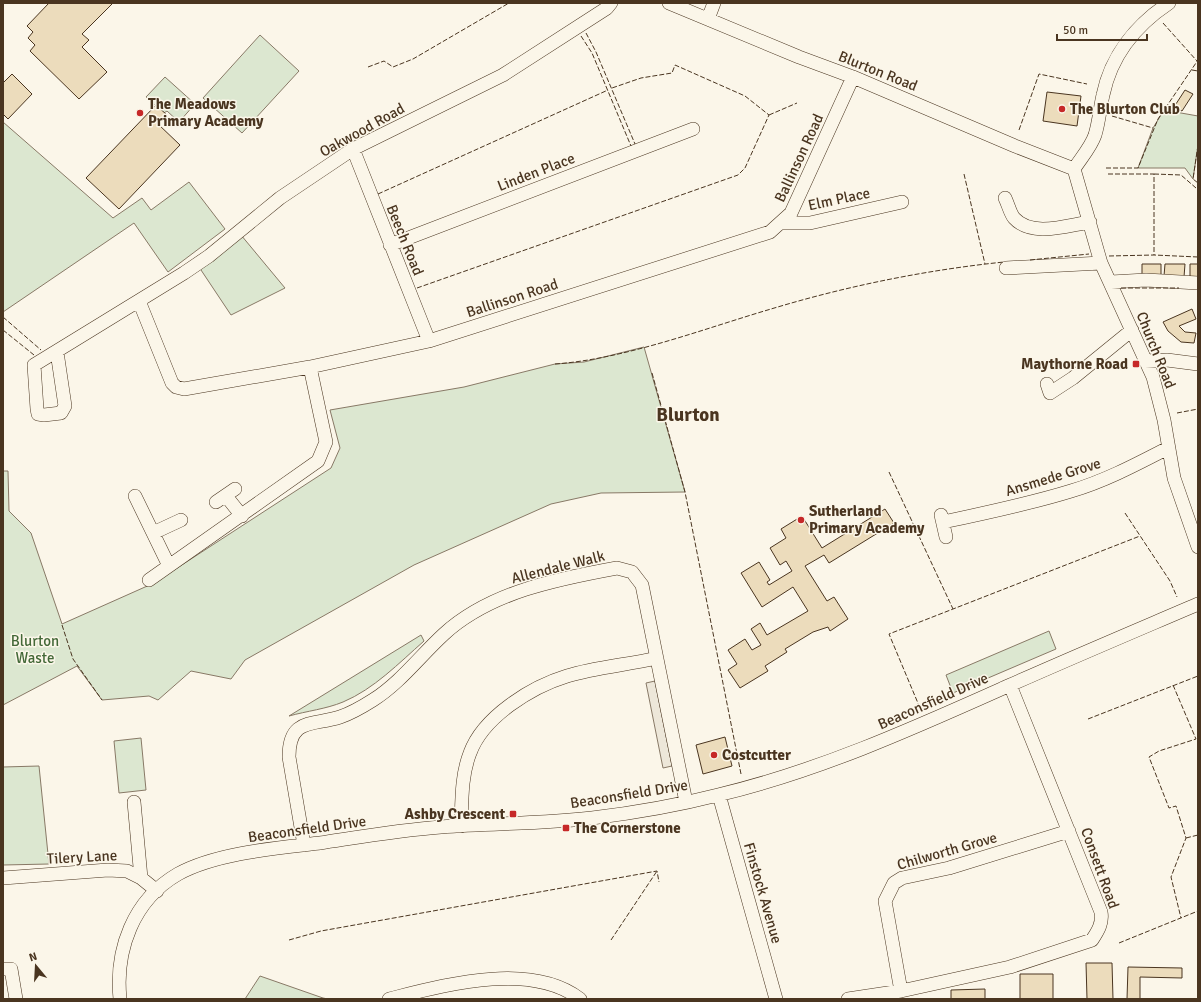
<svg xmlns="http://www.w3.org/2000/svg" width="1201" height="1002" font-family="Signika,sans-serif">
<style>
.green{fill:#dce7d0;stroke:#887966}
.parking{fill:#ede7d9;stroke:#887966}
.building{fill:#ecdcbc;stroke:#4a3520}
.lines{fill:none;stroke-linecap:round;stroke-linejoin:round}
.minor-casing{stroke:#4a3520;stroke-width:14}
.minor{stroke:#fbf6e9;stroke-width:13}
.fence{stroke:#4a3520;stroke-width:1;stroke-dasharray:5 2;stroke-linecap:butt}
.poi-dot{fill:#c62828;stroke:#fbf6e9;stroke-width:1.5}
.labels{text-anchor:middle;stroke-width:3;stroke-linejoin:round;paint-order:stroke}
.street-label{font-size:15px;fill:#4a3520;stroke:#fbf6e9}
.poi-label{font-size:15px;font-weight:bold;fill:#4a3520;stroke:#fbf6e9;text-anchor:start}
.park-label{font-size:15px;fill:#436837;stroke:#fbf6e9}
.district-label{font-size:19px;font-weight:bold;fill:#4a3520;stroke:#fbf6e9}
</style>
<rect width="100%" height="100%" fill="#fbf6e9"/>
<path class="green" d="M260 35 299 71 242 133 203 98Z
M165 77 195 104 179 122 167 111 164 113 146 97Z
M1164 110 1198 116V145L1193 179 1185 168H1138L1153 128Z
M3 122 113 218 142 198 151 210 189 182 225 229 168 272 134 223 3 312Z
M241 235 285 288 231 315 199 267Z
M644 347 685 492 601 493 551 504 414 565 245 660 231 679 191 671 158 700 149 696 102 700 77 666 3 705V471H8L9 511 31 533 62 624 154 583 331 468 340 448 330 410 464 387 555 364 584 362Z
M1049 631 1056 649 953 693 946 675Z
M421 635 424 641C399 663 374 689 343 702 326 709 307 711 289 716Z
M141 738 146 790 119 793 114 741Z
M39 766 49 864 3 865V767Z
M260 976 323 998 328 999H245Z"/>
<path class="parking" d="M655 681 672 766 663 768 646 683Z"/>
<path class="building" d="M49 3H113L82 34 89 40 82 47 107 72 79 99 30 51 35 45 28 38 33 32 27 26Z
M12 74 32 94 8 119 3 114V83Z
M1185 90 1193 94 1182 111 1174 107Z
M1047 92 1081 96 1077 126 1043 121Z
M156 105 167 115 158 124 180 145 119 209 86 178Z
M1142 264H1161V276H1142Z
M1165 264H1185L1184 277 1164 276Z
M1190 264H1198V277H1190Z
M1192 309 1196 319 1179 326 1185 332 1196 333 1194 343 1181 342 1168 331 1163 322Z
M885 509 894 523 829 563 824 555 805 566 827 601 834 597 848 619 830 631 828 627 813 632 785 649 787 652 765 666 768 671 740 688 728 670 737 664 728 650 745 639 752 650 761 645 751 629 760 623 767 635 808 611 793 587 762 607 741 573 759 562 770 580 767 582 769 585 792 571 786 561 780 565 770 548 786 538 781 529 802 516 822 548Z
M725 737 732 766 703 774 696 745Z
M1086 963H1112L1113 999H1087Z
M1128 967 1182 968V978L1140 977V999H1127Z
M1020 974H1053V999H1020Z
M985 989V999H951V990Z"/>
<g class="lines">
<g class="minor-casing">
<path id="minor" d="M669 3 799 57 853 77 1015 146 1074 169
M708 19 714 3
M353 149 429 341
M1074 169 1101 263 1153 377 1164 420 1174 478 1198 547
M1074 169C1081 158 1091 147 1095 135 1099 122 1100 108 1103 95 1111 56 1136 25 1169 3
M1005 198C1008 204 1010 213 1014 218 1032 238 1068 225 1090 222
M782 223H810L902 202
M390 245 693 129
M1006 268 1101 263
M1111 282 1146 280 1198 283
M139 301 172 383 176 387 184 389 310 367 429 341 770 232 791 213 853 77
M57 352 65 406 61 413 44 415 38 414 37 409 34 365 184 273 209 256 280 198 353 149 503 75 607 8 611 3
M1145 361 1167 360 1198 364
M1047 384 1050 393 1073 378 1132 330
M135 496 169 566
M226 496 242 516
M216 502 235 489
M941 515 946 537
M943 522C986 513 1029 504 1071 491 1105 481 1137 464 1168 448
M153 533 181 520
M149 580 318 461 326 442 310 367
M719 795 776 999
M134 802 141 878
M461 826C462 801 461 776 470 753 483 717 531 687 567 676 596 667 627 665 657 658
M304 845 289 757C289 717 313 726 340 717 352 713 362 707 373 700 400 683 420 656 444 634 490 592 557 579 617 568L632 572 642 585 686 802
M3 878 108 870 127 871 141 878 157 891
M3 969H11L16 999
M901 991 885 901 894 883 902 878 949 868 1069 831
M120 999C115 950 133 900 178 874 216 853 277 848 320 843 360 837 400 830 441 827 491 823 542 824 592 818 633 813 679 805 718 795 819 771 914 728 1008 686 1071 658 1135 631 1198 604
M389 999C445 985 530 961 580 999
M848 999 901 991 1010 967 1092 940C1098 931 1103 923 1101 912L1010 685"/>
</g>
<use href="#minor" class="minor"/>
<path class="fence" d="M1163 23 1197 61
M586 33 596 52 635 144
M581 36 592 53 631 146
M368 67 384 61 393 67 413 59 509 3
M1192 70 1198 71
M769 115 797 103
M1112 116 1153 128
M1019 130 1039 74 1087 84
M1198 145 1193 179 1198 183
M1106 168H1138L1158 119 1198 60
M964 174 985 264
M1108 174H1154V255
M1154 174 1181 175 1196 188
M378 194 608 90
M1109 256 1154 255 1198 257
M1030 260 1089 254
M417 288 738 175 745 168 769 115 745 96 675 65 672 73 641 78 612 88
M1121 288H1179
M3 317 41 350
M3 330 34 355
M555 364C625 359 703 329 771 309 847 286 926 270 1004 262
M652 373 685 492 741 774
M1177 413 1198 409
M889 472 953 609
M1125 513 1170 581 1177 597
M62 625 73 659 102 700
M1173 685 1196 739 1159 751 1149 757 1169 808 1176 806 1186 838 1171 877 1181 918
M920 708 889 634 1140 536
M1088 719 1198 676
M1186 838 1198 835
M289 940 321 931 657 871 659 882
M611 940 657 871
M1119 943 1198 911"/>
</g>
<g class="poi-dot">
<circle cx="1062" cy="109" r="4"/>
<circle cx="140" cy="113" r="4"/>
<rect x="1132" y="360" width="8" height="8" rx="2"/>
<circle cx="801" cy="520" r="4"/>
<circle cx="714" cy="755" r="4"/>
<rect x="509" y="810" width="8" height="8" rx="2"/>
<rect x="562" y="824" width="8" height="8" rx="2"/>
</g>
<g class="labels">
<g class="street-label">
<text transform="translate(878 71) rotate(22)" y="5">Blurton Road</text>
<text transform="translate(362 130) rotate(-29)" y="5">Oakwood Road</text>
<text transform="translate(799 158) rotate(-65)" y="5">Ballinson Road</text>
<text transform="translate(536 172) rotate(-21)" y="5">Linden Place</text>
<text transform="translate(839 199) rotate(-12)" y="5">Elm Place</text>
<text transform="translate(405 240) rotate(68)" y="5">Beech Road</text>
<text transform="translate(512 298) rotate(-18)" y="5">Ballinson Road</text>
<text transform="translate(1156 350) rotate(68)" y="5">Church Road</text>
<text transform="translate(1053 477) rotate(-17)" y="5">Ansmede Grove</text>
<text transform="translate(558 567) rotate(-14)" y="5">Allendale Walk</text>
<text transform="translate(933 701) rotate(-24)" y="5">Beaconsfield Drive</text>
<text transform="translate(629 794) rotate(-9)" y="5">Beaconsfield Drive</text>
<text transform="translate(307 829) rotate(-8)" y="5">Beaconsfield Drive</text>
<text transform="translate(947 851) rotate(-16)" y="5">Chilworth Grove</text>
<text transform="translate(82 857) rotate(-3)" y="5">Tilery Lane</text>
<text transform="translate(1100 868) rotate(70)" y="5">Consett Road</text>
<text transform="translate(763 893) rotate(74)" y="5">Finstock Avenue</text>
</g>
<g class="poi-label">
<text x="148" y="109">The Meadows<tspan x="148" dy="17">Primary Academy</tspan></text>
<text x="1070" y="114">The Blurton Club</text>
<text x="1128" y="369" text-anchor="end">Maythorne Road</text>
<text x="809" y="516">Sutherland<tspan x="809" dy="17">Primary Academy</tspan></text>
<text x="722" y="760">Costcutter</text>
<text x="505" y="819" text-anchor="end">Ashby Crescent</text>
<text x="574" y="833">The Cornerstone</text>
</g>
<g class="park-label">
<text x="35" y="646">Blurton<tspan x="35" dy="17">Waste</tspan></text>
</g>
<g class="district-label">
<text x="688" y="421">Blurton</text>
</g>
</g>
<rect width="1201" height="1002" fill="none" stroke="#4a3520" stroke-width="8"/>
<g transform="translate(36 966) rotate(342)" stroke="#fbf6e9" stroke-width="3" paint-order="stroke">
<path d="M0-3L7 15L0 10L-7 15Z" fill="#4a3520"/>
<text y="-6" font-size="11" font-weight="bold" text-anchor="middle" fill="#4a3520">N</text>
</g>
<path d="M1057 34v6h90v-6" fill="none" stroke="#4a3520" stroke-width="2"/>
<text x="1063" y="34" font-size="12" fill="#4a3520" stroke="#fbf6e9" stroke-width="3" paint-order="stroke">50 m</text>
</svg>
